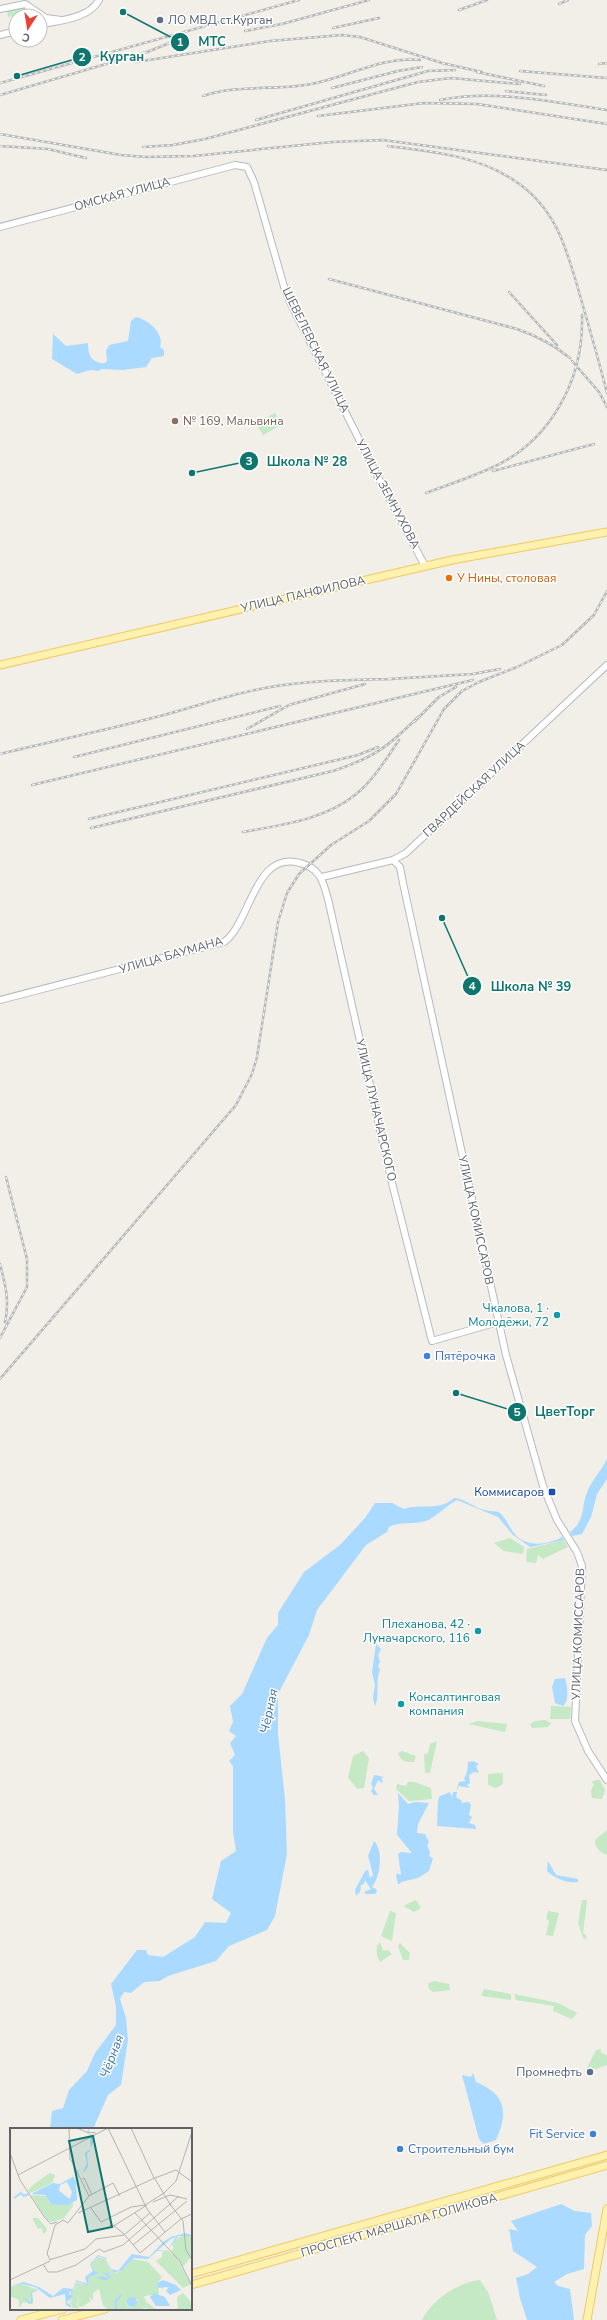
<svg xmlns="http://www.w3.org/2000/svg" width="607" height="2320" font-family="'Nunito Sans',sans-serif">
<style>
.green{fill:#c5e8c5}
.water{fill:#aadaff}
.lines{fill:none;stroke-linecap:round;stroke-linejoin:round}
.secondary-casing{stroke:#b6babf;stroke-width:8}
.primary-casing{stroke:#f2c960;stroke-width:9}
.secondary{stroke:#fff;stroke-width:6}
.primary{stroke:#fff2af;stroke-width:7}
.rail-casing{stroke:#b6b7b8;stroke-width:2.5}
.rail{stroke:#fff;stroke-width:1;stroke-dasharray:3;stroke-linecap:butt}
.service-dot{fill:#5c6f8a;stroke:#fff;stroke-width:1.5}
.education-dot{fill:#8d6e63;stroke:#fff;stroke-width:1.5}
.food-dot{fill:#e8710a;stroke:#fff;stroke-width:1.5}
.culture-dot{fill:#0f9aa8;stroke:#fff;stroke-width:1.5}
.shop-dot{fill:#3f7fe0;stroke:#fff;stroke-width:1.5}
.transit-dot{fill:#1a4fb4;stroke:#fff;stroke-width:1.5}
.labels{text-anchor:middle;stroke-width:3;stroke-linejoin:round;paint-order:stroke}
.service-label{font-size:12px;fill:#4e5e75;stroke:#fff;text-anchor:start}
.street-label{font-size:12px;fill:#5f6368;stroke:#fff}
.education-label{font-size:12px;fill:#785e54;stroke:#fff;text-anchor:start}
.food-label{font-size:12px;fill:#c56008;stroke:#fff;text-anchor:start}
.culture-label{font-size:12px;fill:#0d838f;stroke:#fff;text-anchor:end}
.shop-label{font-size:12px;fill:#366cbe;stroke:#fff;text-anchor:start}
.transit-label{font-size:12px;fill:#164399;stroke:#fff;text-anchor:end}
.water-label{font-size:13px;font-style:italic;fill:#4174aa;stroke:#fff}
.inset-river{fill:none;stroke:#aadaff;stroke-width:2}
.inset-road{fill:none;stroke:#b3b3b1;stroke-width:1}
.view{fill:#0f766e;fill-opacity:0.15;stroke:#0f766e;stroke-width:2}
.inset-edge{fill:none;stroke:#5f6368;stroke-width:2}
.leader{fill:none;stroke:#0f766e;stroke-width:1.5}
.callout-dot{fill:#0f766e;stroke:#fff;stroke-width:1.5}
.mark-label{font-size:12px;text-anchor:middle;font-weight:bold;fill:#fff}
.callout-label{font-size:13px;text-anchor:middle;font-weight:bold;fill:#0f766e;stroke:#fff;stroke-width:3;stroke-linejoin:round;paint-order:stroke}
</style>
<rect width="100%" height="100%" fill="#f1efe8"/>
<path class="green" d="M24 6 27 8 29 16H16V18L13 16 8 17 7 11Z
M275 413 281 425 263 435 256 423Z
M510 1538 524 1547 523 1554 504 1551 494 1543Z
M564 1540 568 1547 543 1559 538 1555 536 1563 526 1562 527 1549Z
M551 1706 571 1707 570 1719H550Z
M545 1720 551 1723 548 1727 532 1728 530 1724 535 1721Z
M478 1721 507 1724 505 1732 468 1724Z
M437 1741 430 1773H425L424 1754 428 1753 430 1744Z
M363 1751 369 1758 364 1788 357 1789 348 1777 353 1756Z
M402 1751 416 1756 414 1762C406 1762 401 1762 398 1753Z
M503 1773V1784L496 1788 488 1785V1774Z
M596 1780H600L605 1790 602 1799 592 1798 591 1790 594 1785 592 1782Z
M408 1782H414L431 1788 432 1799 409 1801 396 1789 397 1784 406 1786Z
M607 1830V1855C599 1852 595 1848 595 1840Z
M416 1900 421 1908 414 1912 403 1906Z
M582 1900H587L583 1933 587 1936 584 1940 578 1923Z
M390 1911 396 1913 392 1941 381 1936Z
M548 1911 559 1913 553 1936 546 1935 549 1921 546 1919Z
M380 1942 383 1951 388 1950 392 1954 380 1962C376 1956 375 1947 380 1942Z
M400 1943 410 1953 409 1960H403L398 1946Z
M435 1981 449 1984 450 1990 433 1992 429 1989 428 1983Z
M484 1989 511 1994V2000L481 1996Z
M514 1994 558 2003 577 2013 572 2019 553 2011 554 2006 516 2000Z
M601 2049V2053L607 2055V2065L596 2069 587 2068 596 2050Z
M480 2280 489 2294 497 2320H422C432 2300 458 2282 480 2280Z"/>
<path class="water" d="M136 317C147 319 165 333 160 347L164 350V356L152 358 146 367 123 370 101 369 99 371 90 370 77 374 52 359 53 334 66 346 88 343C88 355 91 363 105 363L107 361 106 351 109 345 128 341 131 321Z
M607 1459V1479L597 1494 591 1517 582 1534 572 1536 570 1532C587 1519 580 1507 588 1490 593 1479 601 1471 607 1459Z
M454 1498C466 1499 474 1508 485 1510 490 1512 494 1510 500 1513 506 1518 509 1527 514 1533 525 1548 548 1545 562 1537L564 1540 530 1547 512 1534 498 1517 457 1500C447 1505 436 1517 426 1521 414 1525 400 1521 389 1527L387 1532 366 1545 317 1610 309 1635 278 1694V1734L285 1799 287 1854 275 1916 267 1930 229 1946 216 1961 168 1976 160 1981 144 1982 131 1993 124 1992 120 1999 126 2018 128 2040 121 2085 108 2095 93 2129H50L52 2111 63 2108 69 2090 87 2071 95 2053 116 2025V2007L111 1984 137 1950H146L148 1955 163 1957 195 1937 205 1922 226 1923 231 1913 212 1899 221 1861 236 1851 233 1832V1766L229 1761 235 1755 230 1743 236 1736 229 1731 233 1722 230 1706 242 1694 267 1638 278 1625V1613L304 1572 340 1545 365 1518 375 1503H392L404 1509C418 1503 439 1512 454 1498Z
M376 1644 381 1649 378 1655 380 1662 378 1666 380 1670C375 1681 380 1696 375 1706L373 1698 375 1685 372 1672Z
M565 1678C567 1686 570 1700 563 1706L555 1703 552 1687 555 1679Z
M473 1761 479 1764 476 1766 479 1773 474 1772 469 1775 470 1783 467 1785 470 1788 459 1786 456 1791 459 1782 466 1781 464 1779 467 1772 468 1762Z
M374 1775 384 1777 381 1778 383 1781 382 1783 378 1780 374 1789 378 1795H374L371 1791 373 1788 371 1784Z
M450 1792 452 1797 453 1792H457L456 1797 462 1801 461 1803 469 1802 471 1805 469 1815 472 1817 469 1823 475 1825 476 1829 437 1826 438 1799 440 1796Z
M398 1793 408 1804 415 1802 429 1803 418 1824 417 1833 425 1834 429 1842 427 1845 430 1852 429 1856 433 1858 429 1871 418 1878 401 1882 400 1884H398L396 1876 397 1873 401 1875 398 1854 401 1852 412 1853 397 1835 399 1806Z
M374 1841C384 1851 380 1877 372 1887L376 1889 377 1892 375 1894H366L364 1892 371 1889 365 1880 364 1884 361 1885 360 1892 356 1896 355 1890 365 1871 368 1870 370 1878 373 1875 368 1856Z
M548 1861 556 1875 578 1879V1882C566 1883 556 1879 547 1871Z
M473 2073 476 2082C507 2095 508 2113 496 2140L484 2144 479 2139 462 2075 471 2077Z
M561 2204 575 2211 591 2213 592 2226 585 2235 584 2269 567 2274 554 2282 558 2286 570 2289 574 2320H527L520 2298 516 2278 528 2274 537 2267 513 2251 509 2229 518 2231 511 2221Z"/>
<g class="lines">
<g class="secondary-casing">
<path id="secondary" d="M27 5 33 16
M0 9 25 4 46 18 61 20
M40 25C59 20 89 19 99 0
M0 35 16 31
M0 227 235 165 247 167 254 182 285 290 291 304 379 479 425 566
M393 860 400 867 403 883 506 1355 543 1486 557 1520 577 1552 582 1566 575 1721 588 1751 607 1780
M322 877 393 860 406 853 607 665
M0 1000 224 942C251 923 254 850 300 863 320 868 323 881 328 899L392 1183 432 1341 498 1322"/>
</g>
<g class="primary-casing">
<path id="primary" d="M0 665 452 560 607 532
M191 2274 607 2155
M191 2285 607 2165
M21 2320 63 2309
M62 2320 105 2309
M587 2320 607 2209"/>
</g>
<use href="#secondary" class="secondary"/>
<use href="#primary" class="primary"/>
<g class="rail-casing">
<path id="rail" d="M559 4 568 0
M459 10 487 0
M333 28 379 18
M245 31 282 24 369 0
M136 62 270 41 342 35 360 37 442 63 482 72
M599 64 607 63
M520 71 607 78
M477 72 544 86
M0 83 299 0
M332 88 398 71 422 67
M506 91 546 95
M0 95 147 52 185 37
M203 96C239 84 275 91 311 84 349 77 381 56 420 60
M440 100C495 89 552 102 607 110
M318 116 424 103 477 104 607 124
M256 120 428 71 455 70
M0 134 121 155 146 157 193 156 332 142 383 140 607 170
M0 146 48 149 86 158
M388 146C431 151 479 156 515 181 558 209 568 254 581 299 590 330 599 361 607 393
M143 147 173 145 205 139 418 82 451 78 520 84
M329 279 517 329C537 336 553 344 570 358
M509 292 557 345
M572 361 599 392 607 407
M493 471 594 444
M426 493C447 485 469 478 489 469 550 443 584 380 582 315
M389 679 473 674 500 669
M414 722 439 697 456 687
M247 729 289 705 365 684
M0 754C53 741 107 730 160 716 195 707 229 694 265 688 307 680 350 680 393 679
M74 757 280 706
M32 785 473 680
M89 819 358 755 378 747
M91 828 333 771C373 758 388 747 418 717
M243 832C281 825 324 820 355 795 373 781 386 759 399 740
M0 1264C5 1283 10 1302 5 1322
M0 1338 27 1287V1259L6 1177
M0 1379 236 1105 252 1074 257 1057 278 922 287 893 299 874 331 845 369 821 396 794 444 709 462 691 479 682 517 667 562 645 594 615 607 591"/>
</g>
<use href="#rail" class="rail"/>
</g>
<g class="service-dot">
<circle cx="160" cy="20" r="4"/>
<circle cx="590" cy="2072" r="4"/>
</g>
<circle class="education-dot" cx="175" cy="421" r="4"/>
<circle class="food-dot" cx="449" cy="578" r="4"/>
<g class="culture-dot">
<circle cx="557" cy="1315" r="4"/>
<circle cx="478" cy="1631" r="4"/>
<circle cx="401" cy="1704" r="4"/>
</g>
<g class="shop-dot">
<circle cx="427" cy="1356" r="4"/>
<circle cx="593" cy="2134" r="4"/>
<circle cx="400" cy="2149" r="4"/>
</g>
<rect class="transit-dot" x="548" y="1488" width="8" height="8" rx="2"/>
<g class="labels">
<g class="service-label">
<text x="168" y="24">ЛО МВД ст.Курган</text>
<text x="582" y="2076" text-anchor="end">Промнефть</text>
</g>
<g class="street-label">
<text transform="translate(122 194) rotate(-15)" y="4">ОМСКАЯ УЛИЦА</text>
<text transform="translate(316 350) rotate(64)" y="4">ШЕВЕЛЕВСКАЯ УЛИЦА</text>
<text transform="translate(388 494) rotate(62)" y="4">УЛИЦА ЗЕМНУХОВА</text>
<text transform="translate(303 594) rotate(-13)" y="4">УЛИЦА ПАНФИЛОВА</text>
<text transform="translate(474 789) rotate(-43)" y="4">ГВАРДЕЙСКАЯ УЛИЦА</text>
<text transform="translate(171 955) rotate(-16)" y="4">УЛИЦА БАУМАНА</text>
<text transform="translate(376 1110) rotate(77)" y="4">УЛИЦА ЛУНАЧАРСКОГО</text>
<text transform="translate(476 1220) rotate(78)" y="4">УЛИЦА КОМИССАРОВ</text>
<text transform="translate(578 1634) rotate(-88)" y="4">УЛИЦА КОМИССАРОВ</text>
<text transform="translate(399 2225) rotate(-16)" y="4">ПРОСПЕКТ МАРШАЛА ГОЛИКОВА</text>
</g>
<g class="education-label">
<text x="183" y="425">№ 169, Мальвина</text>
</g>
<g class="food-label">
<text x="457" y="582">У Нины, столовая</text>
</g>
<g class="culture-label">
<text x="549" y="1312">Чкалова, 1 ·<tspan x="549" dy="14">Молодёжи, 72</tspan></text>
<text x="470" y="1628">Плеханова, 42 ·<tspan x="470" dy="14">Луначарского, 116</tspan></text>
<text x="409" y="1701" text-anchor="start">Консалтинговая<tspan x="409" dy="14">компания</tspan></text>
</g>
<g class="shop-label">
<text x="435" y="1360">Пятёрочка</text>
<text x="585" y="2138" text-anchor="end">Fit Service</text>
<text x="408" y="2153">Строительный бум</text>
</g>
<g class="transit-label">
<text x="544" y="1496">Коммисаров</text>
</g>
<g class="water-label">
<text transform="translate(268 1711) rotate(-78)" y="5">Чёрная</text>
<text transform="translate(111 2056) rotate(-69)" y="5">Чёрная</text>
</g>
</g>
<g transform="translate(10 2128)">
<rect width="182" height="182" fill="#f1efe8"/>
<path d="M40 45 45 47 42 55 20 65 18 62 24 56ZM21 67 35 68 41 76 63 75V78L54 90 42 94 37 92ZM22 90H28L37 101 36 104 33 106 32 100 28 101ZM176 107 182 108V130H180L173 139 161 123 164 120 162 117 169 109ZM157 122 165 128 181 156 173 160 146 133 152 129V124ZM89 129 96 132 100 142 105 145 85 144 81 136ZM123 131 138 134 152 149 148 154 149 166 134 168 136 174 147 182 134 180 131 182H98L93 177 89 161 83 165V172L78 169 81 173 72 179 68 177 69 166 67 177 70 180H62V172L61 178H58L63 168 59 164 65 162 66 154 77 158 79 156 78 150 91 144 99 149H86L99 152 98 146 110 144ZM122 169 128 172 122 180 117 177ZM12 156 28 162 22 165 23 176 13 174 9 180V172L0 168V159ZM173 165 180 173 182 181 162 182 168 180 167 169Z" fill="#c5e8c5" fill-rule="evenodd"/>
<path d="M79 0V2L78 5 81 7 83 10V15L80 23 77 25 78 38 75 43 71 44 70 43H68L66 47 63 48 66 53 67 72 58 77H47L41 76 35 67 21 66 43 55 50 56 64 48 67 43 68 42 72 44 74 42 77 35 75 25 81 21 80 7 78 6 77 4ZM57 54 62 64 60 71 49 63 50 57ZM175 105 182 107V108H168L166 112 158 121 166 109 161 111 148 122H155L147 123 138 131 124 130 111 143 98 146 100 149 98 152H93L86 149H99L91 144 78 150 79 155 77 158 66 153 64 162 59 164 60 167 61 166 63 168V169L57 174 61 179 63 173 61 180 56 177 55 166 40 170 28 161 22 165 23 173 21 176H19L12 168 6 167 12 168 21 175V165L28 160 13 156 0 158 14 154 29 159 43 168 53 160 63 161 66 152 77 156 75 149 83 143 80 136 88 127 96 130 101 141 108 143 122 126 139 129 153 114 161 109ZM89 128 97 132 100 141 105 145 85 144 81 136ZM153 152 166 157 171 162 160 167 156 163 159 159 148 160 147 155ZM144 165 155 169 160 178H146L140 169ZM117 174a5 5 0 1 1 10 0a5 5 0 1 1-10 0Z" fill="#aadaff" fill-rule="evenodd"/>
<path class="inset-river" d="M4 70 11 65 14 68 19 66M106 182V173L111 167"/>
<path class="inset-road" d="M59 0 60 32M67 0 76 4 86 5M98 0 137 81 155 104M121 0 144 50M0 25 10 52 35 90 41 96 47 94M61 32 79 68M8 47 98 0M145 50 166 42 182 54M72 51 74 50 82 67M145 51 161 78M143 74 160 67 177 71M160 76 173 93 176 122 182 132M81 80 91 94 121 79 135 77 154 65 166 53 182 4M68 85 147 49M125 85 169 132 182 158M100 98 103 97 114 106 130 125 171 91 182 86M102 99 137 77M123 117 177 73M40 131 37 126 45 97 53 92 58 95 79 68 103 55 110 68M39 132 75 121 86 111 114 107 140 85M33 136 38 144H47L66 137 89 121 94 124 113 117 169 68M0 152 40 133"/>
<path class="view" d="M83 8 102 99 78 104 59 13Z"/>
<rect width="182" height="182" class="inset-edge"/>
</g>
<path class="leader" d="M123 12L180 42M17 76L82 57M192 473L249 461M442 918L472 986M456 1393L517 1412"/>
<g class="callout-dot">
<circle cx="123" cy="12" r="4"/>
<circle cx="17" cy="76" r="4"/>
<circle cx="192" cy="473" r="4"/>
<circle cx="442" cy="918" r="4"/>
<circle cx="456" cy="1393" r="4"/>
<circle cx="180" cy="42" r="10"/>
<circle cx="82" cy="57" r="10"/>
<circle cx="249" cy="461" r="10"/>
<circle cx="472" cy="986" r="10"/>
<circle cx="517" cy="1412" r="10"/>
</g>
<g class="mark-label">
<text x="180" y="46">1</text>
<text x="82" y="61">2</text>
<text x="249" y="465">3</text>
<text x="472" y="990">4</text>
<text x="517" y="1416">5</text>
</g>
<g class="callout-label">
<text x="212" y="46">МТС</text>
<text x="122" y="61">Курган</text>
<text x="307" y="466">Школа № 28</text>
<text x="531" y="991">Школа № 39</text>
<text x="565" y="1416">ЦветТорг</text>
</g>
<g transform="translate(28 28) rotate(192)"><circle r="19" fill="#ffffff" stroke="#bfc1c3"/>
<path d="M0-3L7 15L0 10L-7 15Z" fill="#ea4335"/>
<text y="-6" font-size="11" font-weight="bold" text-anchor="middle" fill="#5f6368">С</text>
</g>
</svg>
